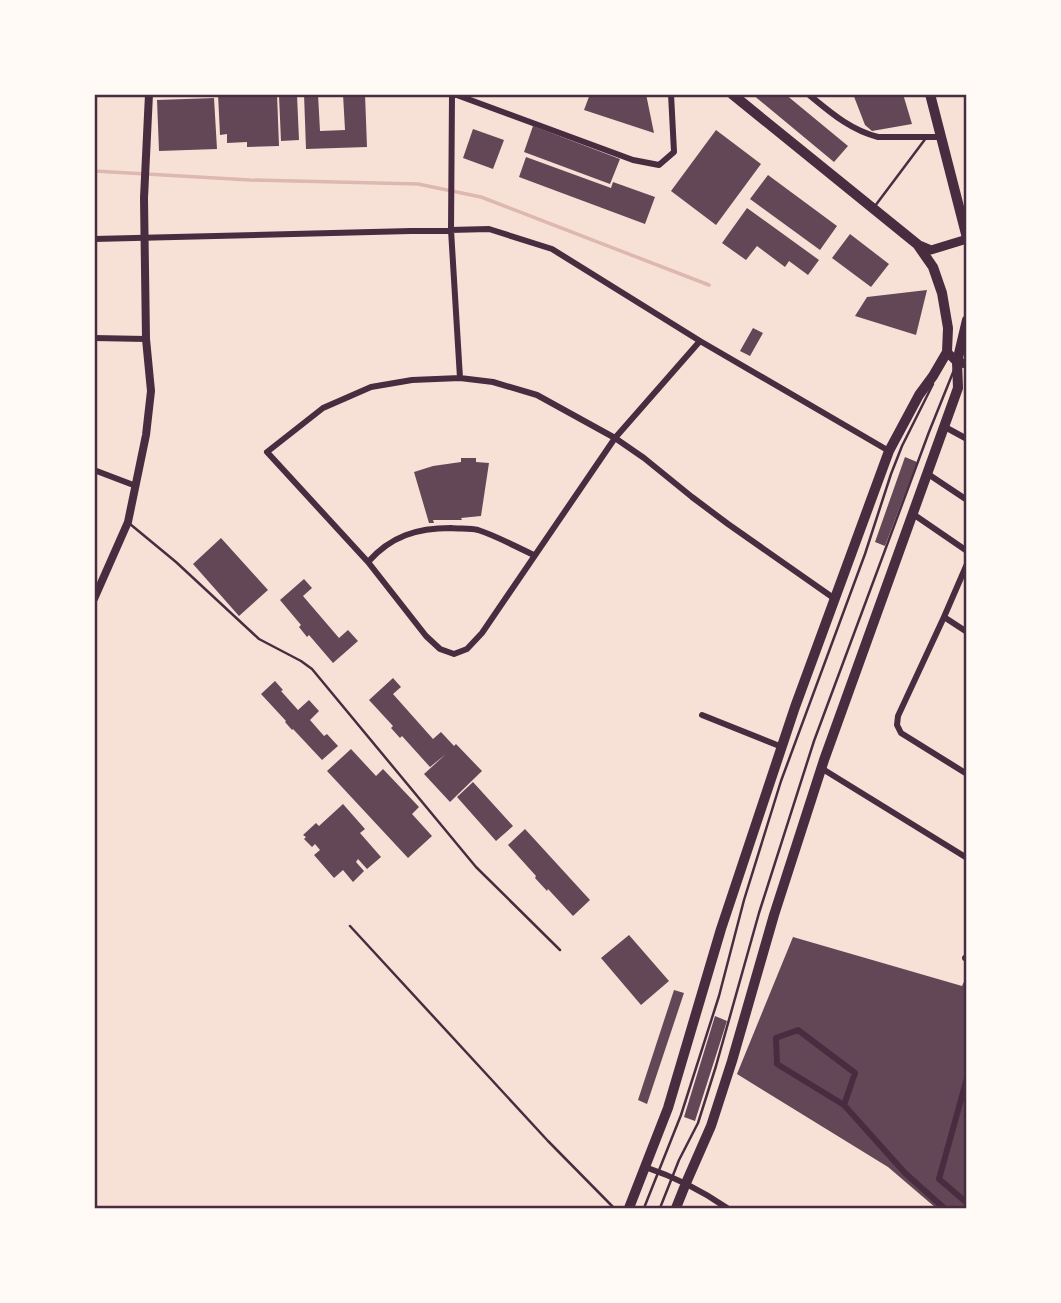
<svg xmlns="http://www.w3.org/2000/svg" width="1061" height="1303" font-family="Inter,sans-serif">
<style>
.lines{fill:none;stroke-linecap:round;stroke-linejoin:round}
.stream{stroke:#dcb8b0;stroke-width:3.5}
.building{fill:#644757}
.service{stroke:#4a2c40;stroke-width:2.5}
.minor{stroke:#4a2c40;stroke-width:6}
.tertiary{stroke:#4a2c40;stroke-width:8}
.secondary{stroke:#4a2c40;stroke-width:9}
.primary{stroke:#4a2c40;stroke-width:10}
.neatline{fill:none;stroke:#4a2c40;stroke-width:2.5}
</style>
<rect width="100%" height="100%" fill="#f7e1d7"/>
<g class="lines">
<path class="stream" d="M94 171 250 180 418 184 481 197 709 285"/>
</g>
<path class="building" d="M218 94H277L279 146 247 147V142L227 143V134L220 135Z
M304 94H318L320 131 345 130 343 94H365L367 147 306 149Z
M590 94H646L654 133 584 110Z
M752 94H785L848 146 834 162Z
M853 94H903L912 124 872 131 865 125Z
M297 95 299 140 281 141 279 96Z
M214 98 217 149 159 151 157 100Z
M533 126 620 159 610 184 524 152Z
M473 129 504 140 493 169 463 158Z
M716 130 761 164 716 225 671 191Z
M526 157 611 188 613 182 655 197 645 224 519 177Z
M768 175 837 226 820 250 750 199Z
M747 208 819 260 808 275 789 261 785 267 757 246 746 260 722 243Z
M850 234 889 264 871 287 832 258Z
M927 290 916 335 855 316 867 297Z
M753 328 763 333 750 356 740 351Z
M905 457 917 462 885 546 875 542Z
M461 458H476V462L489 463 481 516 461 518 462 520H433L434 523H429L414 472 433 466 461 462Z
M221 538 268 590 239 616 193 564Z
M304 579 312 588 303 596 339 638 348 630 358 641 333 663 309 635 307 637 299 627 301 625 280 600Z
M393 678 401 687 393 694 433 739 441 732 454 746 456 744 482 771 450 802 424 774 446 754 430 767 402 736 400 738 391 728 393 726 369 700Z
M275 681 283 690 281 691 298 710 309 700 319 711 310 720 324 736 327 734 338 746 322 760 293 729 292 730 285 722 286 721 261 694Z
M351 749 376 776 383 769 419 807 412 814 432 836 408 858 327 771Z
M473 782 513 826 496 841 457 797Z
M343 804 365 829 360 833 381 857 367 869 358 859 356 862 364 871 353 882 343 870 334 878 314 855 320 850 315 844 312 847 304 839 306 837 303 835 316 823 319 826Z
M525 829 590 900 573 916 548 889 547 891 535 878 536 876 508 845Z
M629 935 669 981 641 1005 601 958Z
M793 937 962 986 967 975V1208H936L888 1167 737 1074Z
M674 990 684 993 647 1104 638 1100Z
M715 1016 727 1021 695 1121 684 1117Z"/>
<g class="lines">
<path class="service" d="M875 206 926 138
M130 524 176 562 259 639 301 661 312 669 476 867 560 950
M350 926 548 1141 614 1208
M644 1208 681 1115 719 996 744 900 781 781 865 554 891 474 902 446 933 384
M660 1208 679 1160 698 1123 716 1066 759 913 814 741 929 432 954 370"/>
<path class="minor" d="M452 94 451 230 460 378
M454 94 633 160 659 165 674 152 671 94
M808 94C830 112 850 130 878 137H941
M94 239 489 229 552 249 700 341 889 451
M94 338 146 339
M700 341 615 438 482 633 467 649 454 654 440 649 426 636 368 562 267 452 323 408 371 387 412 380 460 378 493 382 537 395 615 438 644 458 692 497 728 524 835 599
M945 427 967 439
M94 470 136 486
M928 474 967 500
M913 514 967 551
M368 562C391 536 417 528 451 528 460 529 470 528 478 530 497 536 516 547 534 555
M967 564 944 617 967 632
M944 617 898 716 897 725 901 733 967 774
M702 715 782 747
M821 768 967 858
M965 958H967
M967 1078 939 1179 967 1203
M844 1105 855 1073 798 1030 776 1038 777 1064 844 1105 905 1173 944 1208
M645 1167C675 1177 701 1190 727 1208"/>
<path class="tertiary" d="M94 599 128 522 146 435 151 391 146 339 144 198 149 94"/>
<path class="secondary" d="M919 245 931 250 967 239
M947 352 957 362 967 364"/>
<path class="primary" d="M930 94 967 238
M629 1208 668 1108 721 929 795 707 889 451 919 395 933 376 947 352 948 328 942 293 933 267 917 244 732 94
M676 1208 686 1183 711 1126 732 1061 774 915 824 760 958 388 957 362 967 320"/>
</g>
<rect width="1061" height="1303" fill="none" stroke="#fffaf5" stroke-width="192"/>
<rect x="96" y="96" width="869" height="1111" class="neatline"/>
</svg>
